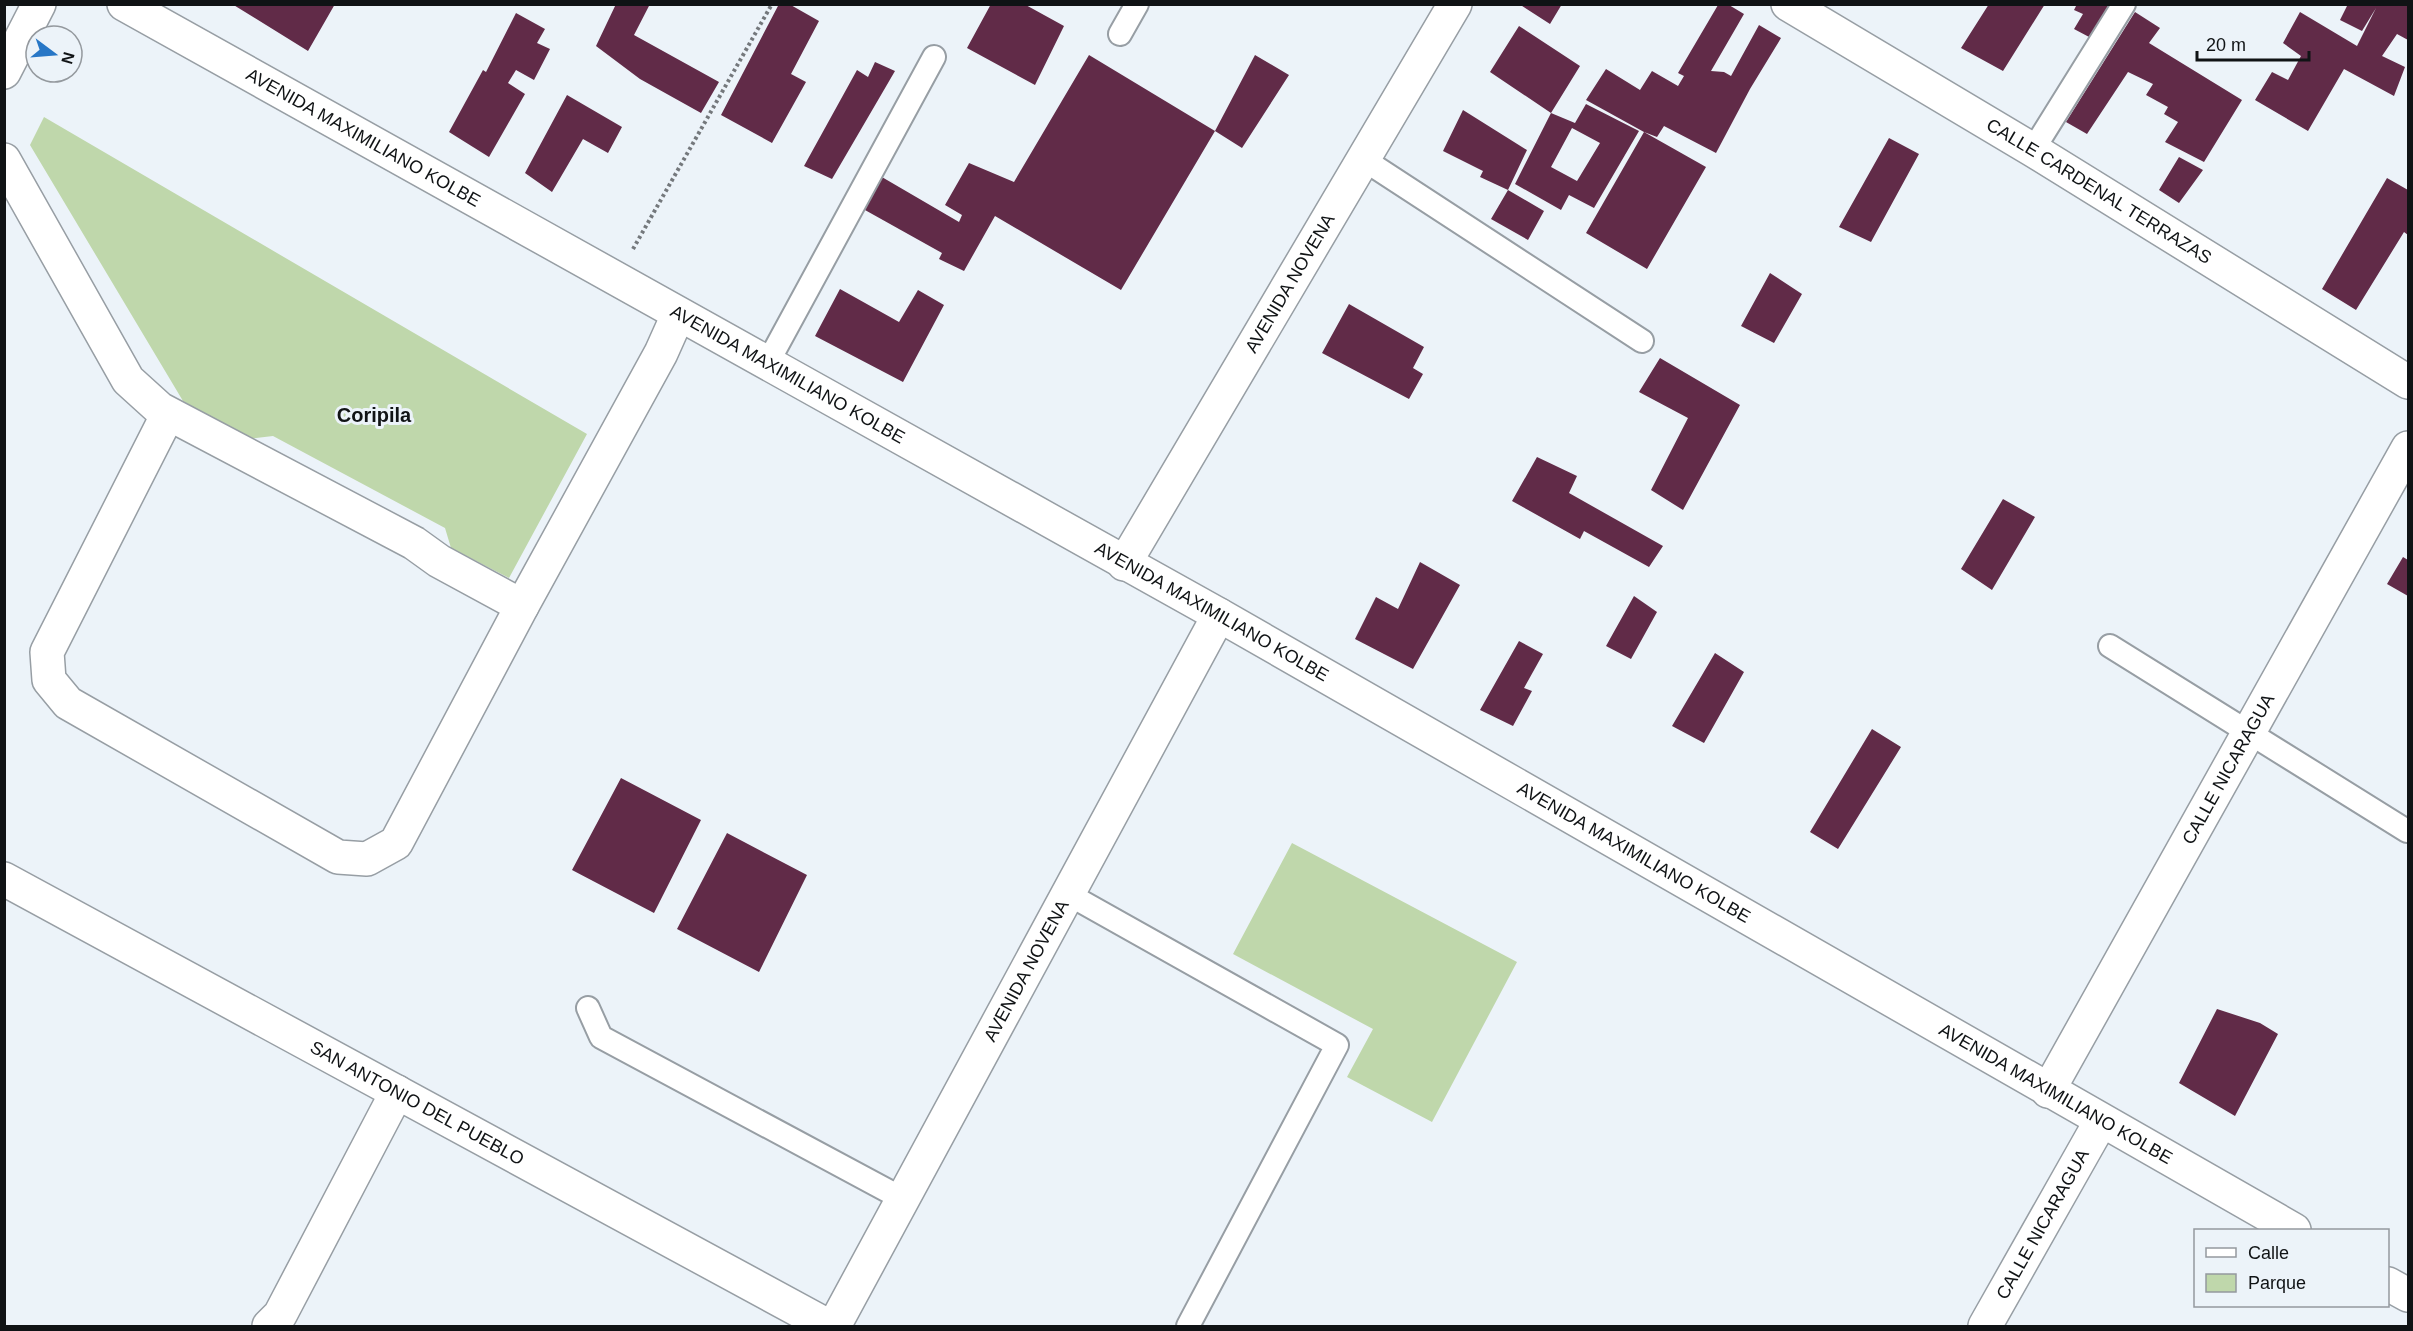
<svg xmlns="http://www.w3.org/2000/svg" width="2413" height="1331" font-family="Helvetica,sans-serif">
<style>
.green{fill:#bfd7ab}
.building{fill:#612b48;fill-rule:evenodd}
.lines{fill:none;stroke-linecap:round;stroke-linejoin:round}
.lane-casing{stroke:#979ea4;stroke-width:26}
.street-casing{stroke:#979ea4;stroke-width:36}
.secondary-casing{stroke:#979ea4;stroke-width:36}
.path{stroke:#74787c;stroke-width:4;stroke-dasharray:3 3;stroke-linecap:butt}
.lane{stroke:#fff;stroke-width:22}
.street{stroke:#fff;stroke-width:33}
.secondary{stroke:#fff;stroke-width:33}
.labels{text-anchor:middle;stroke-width:6;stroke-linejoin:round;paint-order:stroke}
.street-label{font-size:18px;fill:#101315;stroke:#ecf3f9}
.neighbourhood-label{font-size:20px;font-weight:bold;fill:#101315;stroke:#ecf3f9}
</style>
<rect width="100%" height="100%" fill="#ecf3f9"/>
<path class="green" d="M44 117 587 434 509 578 451 548 445 528 273 436 248 439 183 401 30 145Z
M1292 843 1517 962 1432 1122 1347 1077 1373 1029 1233 954Z"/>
<path class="building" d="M232 4H335L308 51Z
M616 4H650L634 35 719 82 701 113 640 79 596 46Z
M779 4H789L819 21 791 74 806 82 772 143 721 115Z
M991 4H1024L1064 26 1035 85 967 48Z
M1519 4H1562L1550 24Z
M1989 4H2045L2003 71 1961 48Z
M2077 4H2113L2091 38 2074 29 2083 14 2074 10Z
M2348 4H2408V40L2397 34 2382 56 2405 67 2394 96 2344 69 2308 131 2255 100 2272 72 2288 80 2301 56 2283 43 2300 12 2357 46 2376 8 2362 31 2340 20Z
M1718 5H1729L1744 14 1711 71 1724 72 1731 76 1759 25 1781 38 1750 89 1716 153 1664 126 1657 137 1644 132 1706 167 1647 269 1586 233 1644 132 1586 100 1606 69 1640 90 1652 71 1678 86 1684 76 1678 73Z
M2135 12 2160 28 2149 43 2242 100 2204 162 2165 142 2178 122 2164 114 2168 107 2146 95 2153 84 2128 72 2087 134 2066 122Z
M516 13 545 29 537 43 550 49 534 80 516 70 508 83 525 94 489 157 449 132 483 70 486 72Z
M1519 26 1580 66 1551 113 1490 72Z
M1089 55 1215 131 1121 290 995 216 964 271 939 259 942 253 856 205 875 173 959 222 962 215 945 205 969 163 1014 182Z
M1255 55 1289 75 1242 148 1215 131Z
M875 62 895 71 832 179 804 166 857 70 868 77Z
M567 95 622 127 608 153 583 139 552 192 525 173Z
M1586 104 1639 131 1594 208 1569 195 1561 210 1515 184 1551 113 1575 123ZM1572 128 1600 143 1577 181 1551 167Z
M1463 110 1527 150 1508 190 1480 177 1483 171 1443 151Z
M1889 138 1919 154 1871 242 1839 227Z
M2179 157 2203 170 2179 203 2159 190Z
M2387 178 2408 190V235L2404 232 2356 310 2322 289Z
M1508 190 1544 211 1528 240 1491 219Z
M1770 273 1802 294 1774 343 1741 326Z
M840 289 899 322 918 290 944 305 903 382 815 336Z
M1349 304 1424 347 1413 368 1423 374 1409 399 1322 353Z
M1660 358 1740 405 1683 510 1651 490 1688 418 1639 392Z
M1537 457 1577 476 1569 493 1663 546 1649 567 1584 531 1580 539 1512 501Z
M2003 499 2035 517 1992 590 1961 569Z
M2403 557 2408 560V596L2387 584Z
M1420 562 1460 585 1413 669 1355 639 1376 597 1398 609Z
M1634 596 1657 612 1631 659 1606 646Z
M1519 641 1543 654 1524 688 1532 691 1513 726 1480 710Z
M1715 653 1744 672 1704 743 1672 726Z
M1872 729 1901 747 1838 849 1810 832Z
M621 778 701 820 654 913 572 870Z
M727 833 807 875 759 972 677 929Z
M2217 1009 2260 1023 2278 1034 2235 1116 2179 1083Z"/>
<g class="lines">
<g class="lane-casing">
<path id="lane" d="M1120 34 1137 4
M2033 150 2124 4
M1363 159 1642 341
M767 364 934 57
M2110 646 2407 831
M1068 894 1337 1045 1188 1326
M588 1008 601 1037 903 1199"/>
</g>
<g class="street-casing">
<g id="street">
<path id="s1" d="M1788 4 2033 150 2408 382"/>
<path d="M4 72 39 4"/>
<path d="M4 160 128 380 160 409 414 543 439 561 522 606"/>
<path d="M168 414 47 652 49 680 68 703 338 857 367 859 396 843 522 606 661 353 678 315"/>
<path id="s2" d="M1124 564 1455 4"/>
<path id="s3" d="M4 879 828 1326"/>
<path id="s4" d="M2048 1091 2408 448"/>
<path d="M269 1326 280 1315 397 1092"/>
<path id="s5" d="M834 1326 1219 615"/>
<path id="s6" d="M1985 1326 2101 1121"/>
</g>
</g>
<g class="secondary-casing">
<g id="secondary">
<path id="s7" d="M124 4 1219 615 2294 1230"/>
<path d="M2388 1284 2408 1295"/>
</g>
</g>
<path class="path" d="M633 249 772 4"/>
<use href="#lane" class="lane"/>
<use href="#street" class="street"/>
<use href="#secondary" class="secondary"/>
</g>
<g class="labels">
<g class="street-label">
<text dy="6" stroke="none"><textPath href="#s7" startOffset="274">AVENIDA MAXIMILIANO KOLBE</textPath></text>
<text dy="6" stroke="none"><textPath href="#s1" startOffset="363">CALLE CARDENAL TERRAZAS</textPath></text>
<text dy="6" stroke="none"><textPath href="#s2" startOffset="326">AVENIDA NOVENA</textPath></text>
<text dy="6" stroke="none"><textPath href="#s7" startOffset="760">AVENIDA MAXIMILIANO KOLBE</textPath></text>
<text dy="6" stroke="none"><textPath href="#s7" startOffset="1246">AVENIDA MAXIMILIANO KOLBE</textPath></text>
<text dy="6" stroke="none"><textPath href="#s4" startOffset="369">CALLE NICARAGUA</textPath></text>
<text dy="6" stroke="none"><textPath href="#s7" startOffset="1732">AVENIDA MAXIMILIANO KOLBE</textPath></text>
<text dy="6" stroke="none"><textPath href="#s5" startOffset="404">AVENIDA NOVENA</textPath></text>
<text dy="6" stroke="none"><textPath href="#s7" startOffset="2218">AVENIDA MAXIMILIANO KOLBE</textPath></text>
<text dy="6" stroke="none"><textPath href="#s3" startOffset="470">SAN ANTONIO DEL PUEBLO</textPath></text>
<text dy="6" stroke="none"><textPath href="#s6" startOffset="117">CALLE NICARAGUA</textPath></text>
</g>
<g class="neighbourhood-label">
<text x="374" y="422">Coripila</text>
</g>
</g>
<rect width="2413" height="1331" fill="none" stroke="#101315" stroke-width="12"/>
<rect x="2194" y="1229" width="195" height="78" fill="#ecf3f9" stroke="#94999e" stroke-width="1.5"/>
<rect x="2206" y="1248" width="30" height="9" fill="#ffffff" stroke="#94999e" stroke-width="1.5"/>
<text x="2248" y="1259" font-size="18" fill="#101315">Calle</text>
<rect x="2206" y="1274" width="30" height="18" fill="#bfd7ab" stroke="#94999e" stroke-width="1.5"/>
<text x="2248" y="1289" font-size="18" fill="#101315">Parque</text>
<g transform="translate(54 54) rotate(106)"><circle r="28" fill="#ecf3f9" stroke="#94999e" stroke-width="1.5"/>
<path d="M0-4.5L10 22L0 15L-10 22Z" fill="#2877c6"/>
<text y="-9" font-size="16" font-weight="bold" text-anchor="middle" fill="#101315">N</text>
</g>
<path d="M2197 51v9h112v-9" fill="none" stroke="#101315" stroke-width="3"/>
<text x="2206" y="51" font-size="18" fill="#101315" stroke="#ecf3f9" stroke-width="4.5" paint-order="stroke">20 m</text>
</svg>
